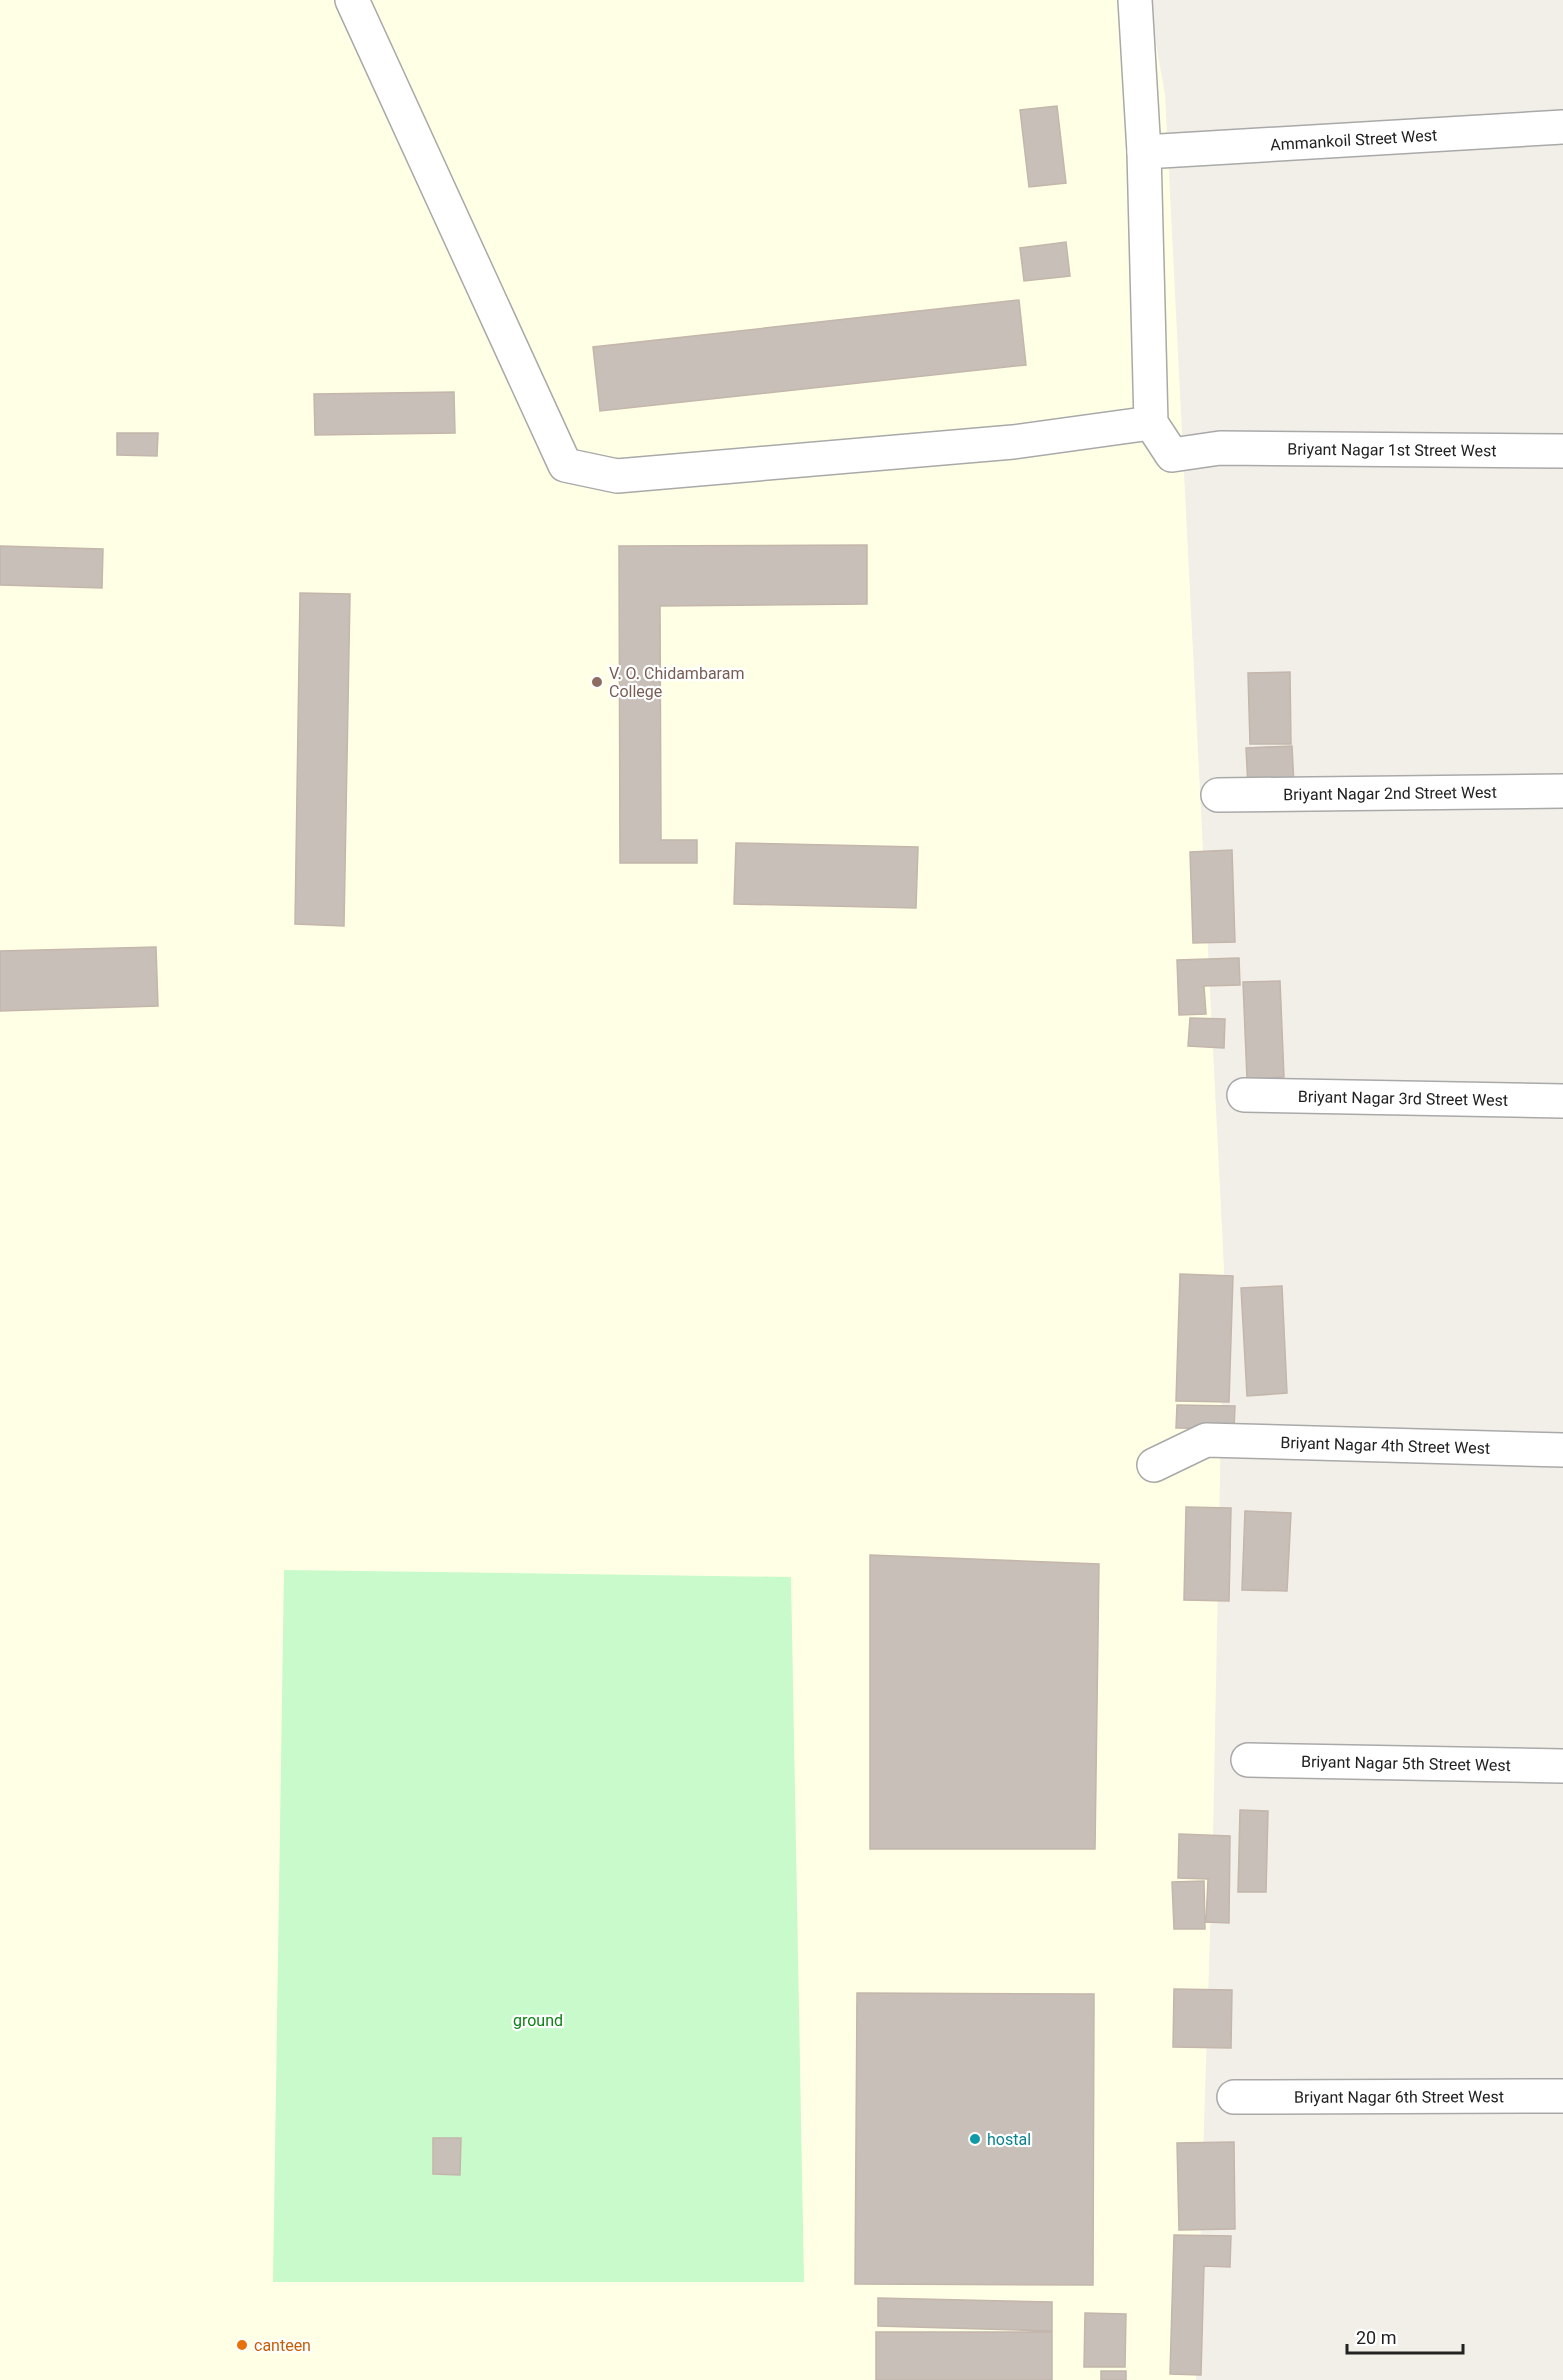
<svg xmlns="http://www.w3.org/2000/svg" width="1563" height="2380" font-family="Roboto,sans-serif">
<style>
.education{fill:#ffffe5}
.park{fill:#c8facc}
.building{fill:#c7bfb8;stroke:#c4b6ab;stroke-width:1.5}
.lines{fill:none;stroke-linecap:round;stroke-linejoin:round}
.minor-casing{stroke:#a9a9a9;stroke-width:36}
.minor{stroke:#fff;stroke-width:33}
.education-dot{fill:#8d6e63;stroke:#fff;stroke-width:2}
.culture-dot{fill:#0f9aa8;stroke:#fff;stroke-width:2}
.food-dot{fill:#e8710a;stroke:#fff;stroke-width:2}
.labels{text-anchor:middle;stroke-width:4.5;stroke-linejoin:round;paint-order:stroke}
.street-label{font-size:16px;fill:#222;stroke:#fff}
.education-label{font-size:16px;fill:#785e54;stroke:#fff;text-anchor:start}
.park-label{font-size:16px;fill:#0c8416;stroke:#fff}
.culture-label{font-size:16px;fill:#0d838f;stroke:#fff;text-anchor:start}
.food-label{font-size:16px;fill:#c56008;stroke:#fff;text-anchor:start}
</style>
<rect width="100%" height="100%" fill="#f2efe9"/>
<path class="education" d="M0 0H1148L1165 94 1224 1269 1213 1838 1196 2380H0Z"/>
<path class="park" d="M284 1570 791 1577 804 2282H273Z"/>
<path class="building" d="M1057 106 1066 183 1029 187 1020 110Z
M1066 242 1070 276 1024 281 1020 248Z
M1019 300 1026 365 600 411 593 347Z
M454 392 455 433 315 435 314 394Z
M117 433H158L157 456 117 455Z
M867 545V604L660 606 661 840H697V863H620L619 546Z
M0 546 103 549 102 588 0 585Z
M300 593 350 594 344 926 295 924Z
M1290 672 1291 744H1250L1248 673Z
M1292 746 1294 785 1248 787 1246 748Z
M736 843 918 847 916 908 734 904Z
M1232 850 1235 942 1193 943 1190 852Z
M156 947 158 1006 0 1011V951Z
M1239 958 1240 985 1204 986 1206 1014 1179 1015 1177 960Z
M1280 981 1284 1077 1247 1079 1243 982Z
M1190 1018 1225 1019 1224 1048 1188 1046Z
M1180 1274 1233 1276 1229 1402 1176 1401Z
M1282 1286 1287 1393 1247 1396 1241 1288Z
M1177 1405 1235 1406 1234 1429 1176 1428Z
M1186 1507 1231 1508 1229 1601 1184 1600Z
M1245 1511 1291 1513 1287 1591 1242 1590Z
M870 1555 1099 1564 1095 1849H870Z
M1240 1810 1268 1811 1266 1892H1238Z
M1179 1834 1230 1836 1229 1923 1206 1922 1208 1879 1178 1878Z
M1204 1881 1205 1929H1174L1172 1882Z
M1174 1989 1232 1990 1231 2048 1173 2047Z
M857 1993 1094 1994 1093 2285 855 2284Z
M433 2138H461L460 2175 433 2174Z
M1234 2142 1235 2229 1179 2230 1177 2143Z
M1174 2235 1231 2236 1230 2267 1204 2266 1201 2375 1170 2374Z
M878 2298 1052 2302V2331L878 2326Z
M1085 2313 1126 2314 1125 2367H1084Z
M876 2332H1052V2380H876Z
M1101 2371H1126V2380H1101Z"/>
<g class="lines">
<g class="minor-casing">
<g id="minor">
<path d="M352 0 565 465 617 476 1013 442 1151 423"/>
<path id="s1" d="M1135 0 1144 152 1151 423 1172 455 1220 448 1563 451"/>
<path id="s2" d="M1144 152 1563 127"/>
<path id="s3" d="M1218 795 1563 791"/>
<path id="s4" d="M1244 1095 1563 1101"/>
<path id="s5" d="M1154 1465 1206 1440 1563 1450"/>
<path id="s6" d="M1248 1760 1563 1766"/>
<path id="s7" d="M1234 2097 1563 2096"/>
</g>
</g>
<use href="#minor" class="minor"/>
</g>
<circle class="education-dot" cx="597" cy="682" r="6"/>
<circle class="culture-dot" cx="975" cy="2139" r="6"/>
<circle class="food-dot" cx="242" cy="2345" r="6"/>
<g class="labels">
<g class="street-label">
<text dy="6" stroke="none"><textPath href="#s2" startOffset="210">Ammankoil Street West</textPath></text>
<text dy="6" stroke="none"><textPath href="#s1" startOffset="682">Briyant Nagar 1st Street West</textPath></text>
<text dy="6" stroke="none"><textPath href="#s3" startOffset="172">Briyant Nagar 2nd Street West</textPath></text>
<text dy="6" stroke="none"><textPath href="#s4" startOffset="159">Briyant Nagar 3rd Street West</textPath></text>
<text dy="6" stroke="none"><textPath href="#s5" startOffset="237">Briyant Nagar 4th Street West</textPath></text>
<text dy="6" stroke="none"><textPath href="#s6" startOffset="158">Briyant Nagar 5th Street West</textPath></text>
<text dy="6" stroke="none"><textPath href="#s7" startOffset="165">Briyant Nagar 6th Street West</textPath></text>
</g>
<g class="education-label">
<text x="609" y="679">V. O. Chidambaram<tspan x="609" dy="18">College</tspan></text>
</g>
<g class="park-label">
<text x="538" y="2026">ground</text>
</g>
<g class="culture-label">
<text x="987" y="2145">hostal</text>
</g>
<g class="food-label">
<text x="254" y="2351">canteen</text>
</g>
</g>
<path d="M1347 2344v9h116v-9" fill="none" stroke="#222222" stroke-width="3"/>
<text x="1356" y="2344" font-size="18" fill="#222222" stroke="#ffffff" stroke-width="4.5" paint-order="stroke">20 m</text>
</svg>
